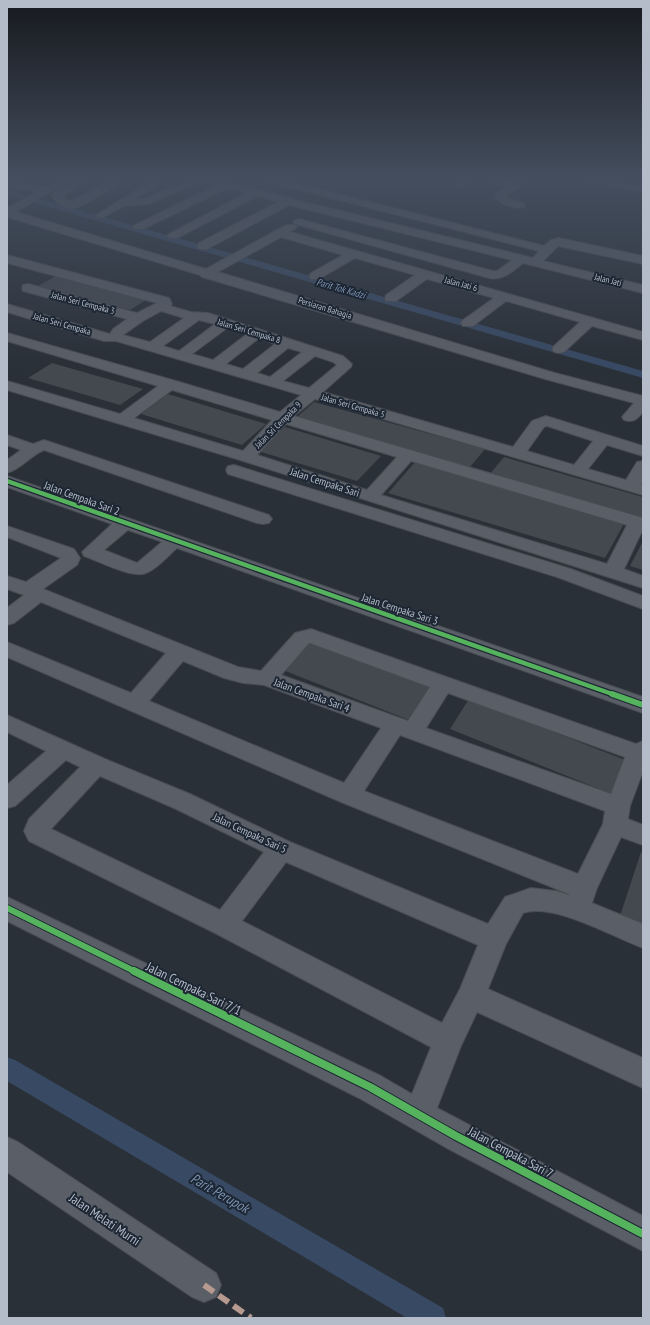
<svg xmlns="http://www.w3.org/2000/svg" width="650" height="1325" font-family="'PT Sans Narrow',sans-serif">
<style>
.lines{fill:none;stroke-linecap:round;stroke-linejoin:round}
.canal{fill:#384963;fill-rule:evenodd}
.building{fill:#444950}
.minor-casing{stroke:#484c53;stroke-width:2}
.minor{fill:#5a5e66;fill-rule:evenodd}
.quiet{stroke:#b69a8f;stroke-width:6;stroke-dasharray:12 6;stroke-linecap:butt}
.cycleway-far2-casing{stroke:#1d2633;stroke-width:7}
.cycleway-far1-casing{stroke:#1d2633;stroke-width:8}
.cycleway-casing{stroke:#1d2633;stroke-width:10}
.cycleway-far2{stroke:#56b35d;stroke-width:4.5}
.cycleway-far1{stroke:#56b35d;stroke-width:6}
.cycleway{stroke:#56b35d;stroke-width:8}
.labels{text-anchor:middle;stroke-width:4;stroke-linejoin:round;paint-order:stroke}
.far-street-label{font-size:9px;fill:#b4bcc9;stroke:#1d2633}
.far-water-label{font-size:10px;font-style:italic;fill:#7c92b1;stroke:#1d2633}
.street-label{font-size:11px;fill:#b4bcc9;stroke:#1d2633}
.near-street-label{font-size:13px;fill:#b4bcc9;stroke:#1d2633}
.near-water-label{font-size:14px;font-style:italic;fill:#7c92b1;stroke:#1d2633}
</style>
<rect width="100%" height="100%" fill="#2a3038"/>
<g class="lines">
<path class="canal" d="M7 190 25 195 26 197 22 199 7 195Z
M35 199H41L643 371V378L35 203 34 201Z
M7 1057 15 1060 443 1308 446 1318H407L7 1081Z"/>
</g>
<path class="building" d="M58 275 149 298 130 310 38 286Z
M52 363 143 389 120 405 28 378Z
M168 394 266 424 242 445 141 414Z
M314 402 485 449 470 467 297 417Z
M285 427 381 456 357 481 258 451Z
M504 457 643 497V520L489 475Z
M416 461 626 520 605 558 388 493Z
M643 541V570L630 566Z
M308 640 436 689 414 722 283 670Z
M469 699 633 763 617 796 450 729Z
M641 852 643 853V929L619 919Z"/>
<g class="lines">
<g class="minor-casing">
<path id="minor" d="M7 178 22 183 46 187 62 178H71L72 179 16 212 206 269 275 231 287 225H295L297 227 290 232 643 332V340L592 326 564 352 559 353 554 352 552 349 554 346 580 322 506 301 473 326H463L461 323 463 320 494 298 427 279 396 301H386L385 298 386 295 415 275 355 258 319 279H311L309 276 311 273 343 255 281 237 218 272 555 373 643 396V412C637 419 634 423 624 420L622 417 634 403 545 379 202 277 200 275 7 217V208L37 192 20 189 7 185Z
M81 178H93L63 196 67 200 72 201 115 178H127C124 182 80 208 75 208 65 209 55 204 52 195L53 193Z
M156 178H168L136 199H143L193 178H211L228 181 287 197 294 198 295 200 325 207 533 258 539 251 260 180 259 178H275L544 246 551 240 559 238 643 256V264L558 246 543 261 643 285V293L523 263C513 271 503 281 489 278L295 224 293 222 295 220 299 219 493 271H497L512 260 289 205 207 249H199L197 246 199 243 278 202 258 196 177 238H169L167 236 169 234 247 193 228 188 143 229H135L133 227 135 225 217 185 202 181 149 204 124 206 102 218 96 215Z
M462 178H474L462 186H454L453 184Z
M484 178H500L516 181 522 178H534L506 196 509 199 524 203 525 205 524 207C515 210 500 204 495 197L499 191 508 186 485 180Z
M578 178H598L643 186V192L583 181Z
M7 255 169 298 172 304 170 306 191 312 208 313 343 356 352 364 351 367 323 392 513 447 532 421 546 416 643 446V456L607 445 588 469 626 480 637 462 643 461V480L641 484 643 485V495L315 399 294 416 643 518V529L624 569 643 576V588L240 460 7 390V381L120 414 158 386 7 341V333L176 381 280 412 301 395 116 341H104L7 312V304L110 334 113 329 127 319 23 291 22 288 23 285 28 284 137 313 157 303 7 263ZM161 311 184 318 150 342 123 335 143 321ZM199 320 215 324 179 351 163 346ZM227 328 247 334 213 360 192 354ZM259 338 275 344 243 369 226 364ZM288 348 302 352 270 377 257 373ZM315 356 333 362 337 365 309 388 283 381ZM172 390 272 420 243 451 134 418ZM286 424 397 457 367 490 257 455ZM547 426 593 441 574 465 527 451 544 427ZM411 461 627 525 607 564 381 495Z
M7 435 33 444 44 440 269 515 272 519 269 523 263 524 257 523 44 450C30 456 21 469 7 473V460L21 450 7 445Z
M234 465 571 569 643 596V609L557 577 228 474 226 470 228 466Z
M7 476 643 697V713L177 548C169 555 156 570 146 573 132 579 99 561 84 556L82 552 112 524 7 487ZM128 530 160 541 162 542 137 563 104 550Z
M7 526 74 549 80 558 77 565 43 589 238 667 261 671 295 633 311 629 636 744 643 741V771L630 806 628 819 643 825V845L621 837 597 888 592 903 643 924V948C613 937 553 902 523 913L506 944 488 989 643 1058V1088L477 1012 461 1046 437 1108 643 1216V1251L445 1147 359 1098 7 921V897L381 1076 412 1094 431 1047 215 933 29 841 24 831 29 819 80 767 66 760 15 806 7 808V785L46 751 7 732V715L105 759 190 794 290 842 488 924 505 897 531 888 556 891 569 895V894L341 802 7 657V642L131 693 166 653 41 602 14 623 7 625V608L24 595 7 589V576L26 582 61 558 7 537ZM309 643H310L430 687 408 721 281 675ZM183 661 224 678 243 683 264 685 381 728 344 783 149 701ZM448 693 625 757 611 794 426 728ZM400 735 605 811 603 824 578 874 364 791ZM100 776 174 808 264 852 220 910 51 829ZM286 862 478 945 460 989 442 1023 242 921Z
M7 1137 18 1142 216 1273 221 1285 216 1297 204 1302 192 1297 7 1172Z"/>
</g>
<use href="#minor" class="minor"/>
<path class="quiet" d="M204 1285 251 1318"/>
<g class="cycleway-far2-casing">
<path id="cycleway-far2" d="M7 481 615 695"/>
</g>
<g class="cycleway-far1-casing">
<path id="cycleway-far1" d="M612 694 643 705
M7 908 136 972"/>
</g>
<g class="cycleway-casing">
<path id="cycleway" d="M134 971 370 1087 456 1136 643 1234"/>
</g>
<use href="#cycleway-far2" class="cycleway-far2"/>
<use href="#cycleway-far1" class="cycleway-far1"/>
<use href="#cycleway" class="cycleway"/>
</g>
<linearGradient id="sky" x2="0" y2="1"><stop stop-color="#171a1f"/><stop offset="0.49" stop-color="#444e5e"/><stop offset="1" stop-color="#444e5e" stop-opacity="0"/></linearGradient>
<rect width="650" height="363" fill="url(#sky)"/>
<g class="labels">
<g class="far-street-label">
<text transform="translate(608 280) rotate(14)" y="3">Jalan Jati</text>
<text transform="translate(461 284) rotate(15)" y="3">Jalan Jati 6</text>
<text transform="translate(83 303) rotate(15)" y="3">Jalan Seri Cempaka 3</text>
<text transform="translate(325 308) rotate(17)" y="3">Persiaran Bahagia</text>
<text transform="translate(62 324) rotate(16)" y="3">Jalan Seri Cempaka</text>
<text transform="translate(249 331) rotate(17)" y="3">Jalan Seri Cempaka 8</text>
<text transform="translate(353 406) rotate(16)" y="3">Jalan Seri Cempaka 5</text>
<text transform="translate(278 425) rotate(-45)" y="3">Jalan Sri Cempaka 9</text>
</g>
<g class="far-water-label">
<text transform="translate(341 288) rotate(16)" y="4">Parit Tok Kadzi</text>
</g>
<g class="street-label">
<text transform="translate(325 482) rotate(18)" y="4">Jalan Cempaka Sari</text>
<text transform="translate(82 498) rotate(20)" y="4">Jalan Cempaka Sari 2</text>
<text transform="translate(400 609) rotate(18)" y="4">Jalan Cempaka Sari 3</text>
<text transform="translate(312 695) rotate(20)" y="4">Jalan Cempaka Sari 4</text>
<text transform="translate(250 833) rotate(25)" y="4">Jalan Cempaka Sari 5</text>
</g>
<g class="near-street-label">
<text transform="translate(194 988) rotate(26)" y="5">Jalan Cempaka Sari 7/1</text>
<text transform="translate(511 1152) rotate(28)" y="5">Jalan Cempaka Sari 7</text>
<text transform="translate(105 1219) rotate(34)" y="5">Jalan Melati Murni</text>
</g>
<g class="near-water-label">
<text transform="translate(220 1193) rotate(30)" y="5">Parit Perupok</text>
</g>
</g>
<rect width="650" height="1325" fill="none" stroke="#b4bcc9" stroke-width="16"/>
</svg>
